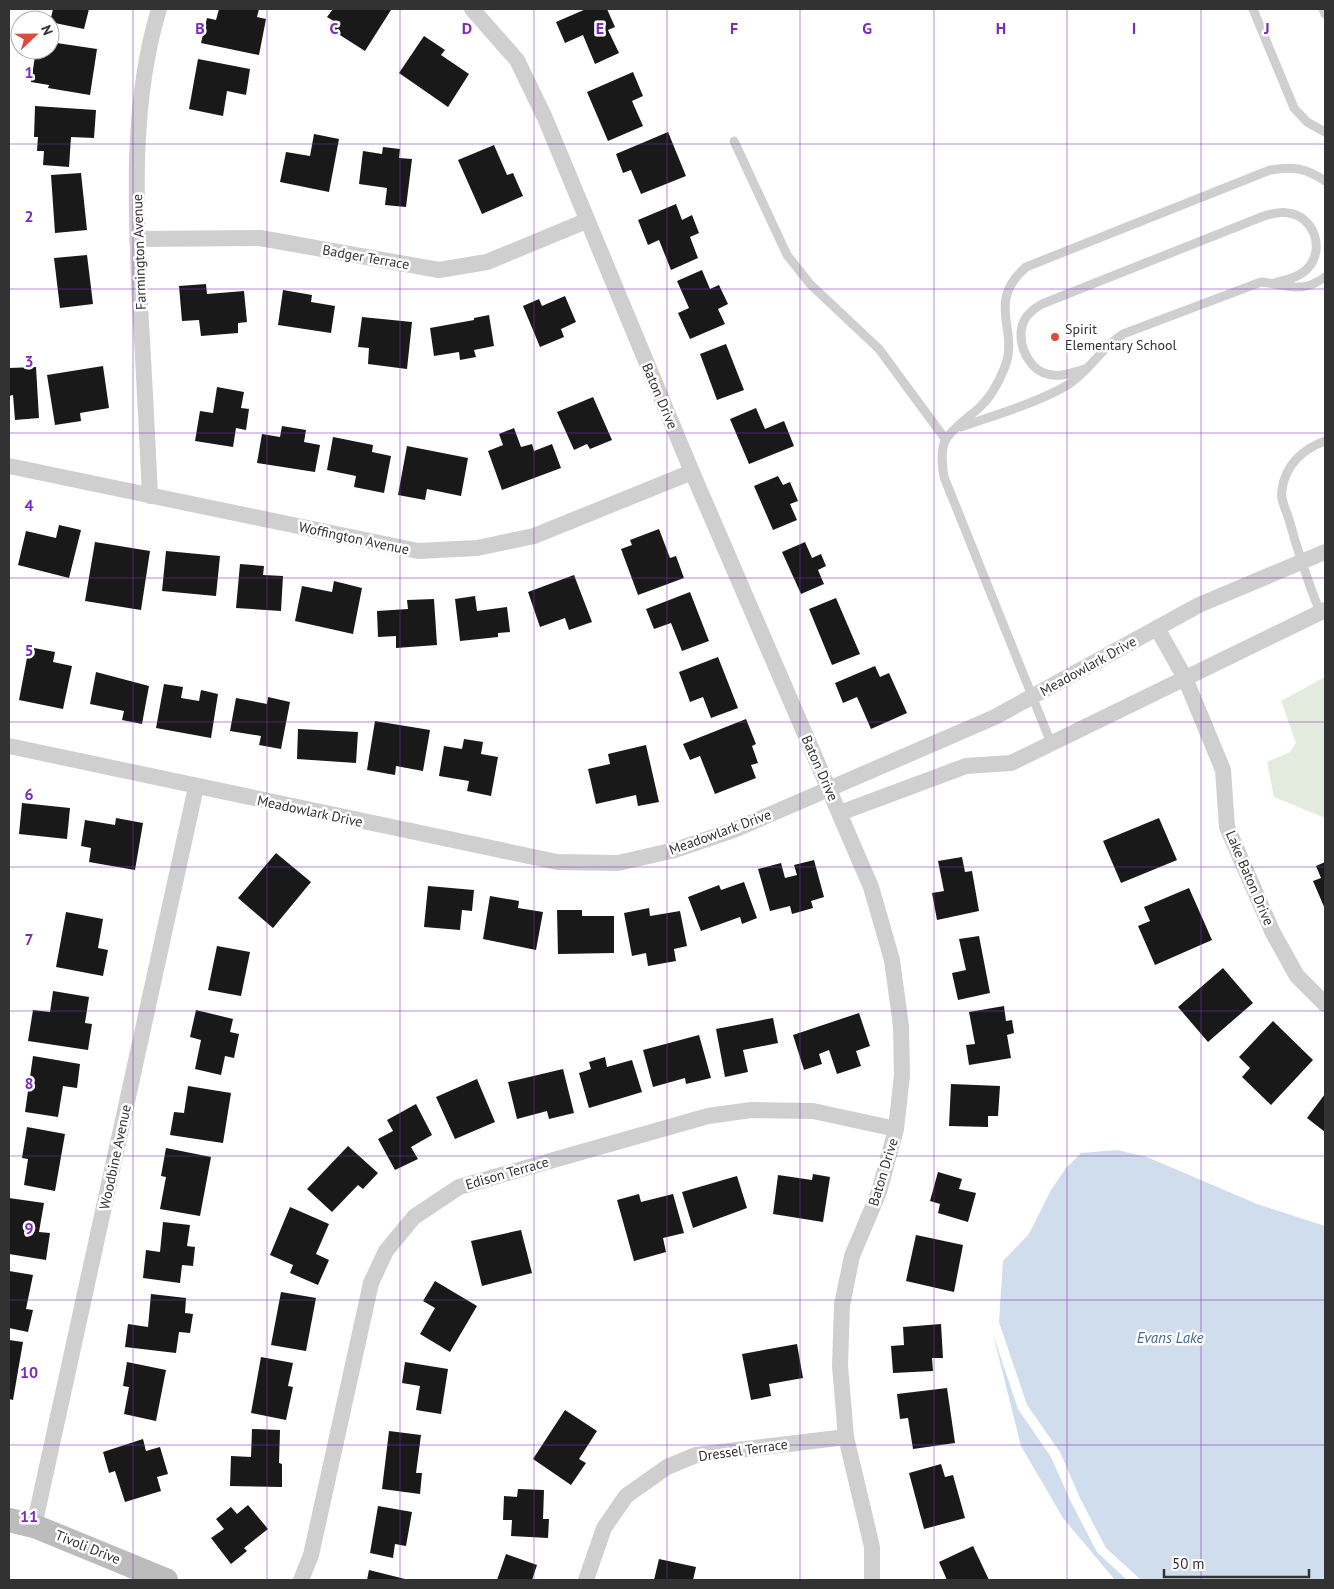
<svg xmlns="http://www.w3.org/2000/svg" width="1334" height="1589" font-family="'PT Sans',sans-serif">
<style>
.green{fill:#e3ebdf}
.water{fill:#cfddec}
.building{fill:#191919}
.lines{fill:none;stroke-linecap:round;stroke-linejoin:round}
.lane{stroke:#cfcfcf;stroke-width:9}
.street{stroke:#cfcfcf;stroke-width:16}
.secondary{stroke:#bcbcbc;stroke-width:24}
.grid{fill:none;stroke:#7b2cbf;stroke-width:1;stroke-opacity:0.55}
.poi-dot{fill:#df4a3f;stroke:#fff;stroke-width:2}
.labels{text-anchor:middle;stroke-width:5;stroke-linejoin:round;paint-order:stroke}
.street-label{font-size:14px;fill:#323232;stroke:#fff}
.poi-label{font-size:14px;fill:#323232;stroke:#fff;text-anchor:start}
.water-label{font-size:15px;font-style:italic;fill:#426892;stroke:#fff}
.grid-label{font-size:16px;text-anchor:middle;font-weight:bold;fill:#7b2cbf;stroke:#fff;stroke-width:5;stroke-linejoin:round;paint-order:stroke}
</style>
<rect width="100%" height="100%" fill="#fff"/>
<path class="green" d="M1325 677V818L1274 797 1267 762 1290 752 1296 743 1281 701Z"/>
<path class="water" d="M1117 1150 1147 1157 1257 1204 1325 1226V1580H1141L1106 1548 1080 1498 1060 1452 1027 1405 999 1322 1003 1261 1029 1234 1051 1190 1066 1168 1081 1153Z
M993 1334 1018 1409 1051 1457 1071 1502 1097 1552 1127 1580H1115L1063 1518 1021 1446Z"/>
<path class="building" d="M53 9H89L84 29 50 22Z
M219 9H259L257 17 266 19 259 55 201 43 207 18 216 20Z
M333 9H390L391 10 365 51 332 30 337 23 327 17Z
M586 9H607L615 27 608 30 619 53 595 64 583 35 565 43 556 22Z
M424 36 445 50 441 55 469 74 448 107 399 73Z
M50 42 97 49 90 95 48 88 49 85 31 82 36 50H50Z
M198 59 250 69 246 95 227 91 223 116 189 109Z
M633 72 643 96 632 101 643 126 608 141 587 92Z
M35 106 96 110 94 138 71 137 69 167 43 165 44 151H37L38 137H34Z
M668 132 686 176 641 194 631 170 623 173 616 154Z
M314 134 339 139 329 192 280 182 286 152 310 156Z
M494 145 507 175 513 173 523 196 482 214 458 160Z
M383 147 400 149 399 158 412 159 406 207 385 205 387 188 359 184 363 151 382 154Z
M81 173 87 230 55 233 51 175Z
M676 204 682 220 692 215 699 233 690 237 698 258 671 270 659 240 648 245 638 220Z
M87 255 93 304 60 308 54 258Z
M702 270 710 289 719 285 728 304 718 309 725 324 690 339 678 313 689 308 677 281Z
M206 284 207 294 244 291 247 322 238 323V333L201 336 199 320 182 321 179 286Z
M283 290 312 295 311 302 335 306 331 333 278 325Z
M565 296 576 322 561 329 564 337 540 347 523 306 539 299 542 306Z
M489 315 494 346 474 350 476 357 460 360 459 352 434 356 430 328 474 320V318Z
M362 317 412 322 407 369 368 364 369 348 358 347Z
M726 344 744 390 717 400 700 354Z
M103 366 109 408 80 413 81 421 55 425 47 375Z
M36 367 39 418 15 420 13 395 9 396V368Z
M217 387 244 392 241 408 249 409 246 430 236 428 233 447 195 441 200 411 213 413Z
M593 397 612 440 590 449 587 444 574 450 557 412Z
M756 408 765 429 784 421 794 446 749 464 730 419Z
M282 426 306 430 304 442 320 445 315 472 257 463 262 434 280 437Z
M514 428 521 447 532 444 534 451 552 444 561 468 502 490 488 451 503 445 499 434Z
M333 437 373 445 372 452 391 456 384 493 354 487 356 476 327 470Z
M407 446 468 458 461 496 427 489 425 500 398 495Z
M778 476 783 485 790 482 798 501 790 504 797 520 773 530 754 486Z
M59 525 81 530 69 578 18 565 26 531 56 538Z
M659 529 670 558 676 556 684 578 638 595 621 549 632 545 630 540Z
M95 542 150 551 141 610 85 601Z
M805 542 812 558 821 554 826 566 818 570 824 584 801 594 782 552Z
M166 551 220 556 216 596 162 591Z
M240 564 264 566 263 575 283 576 281 611 236 608Z
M574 575 592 622 569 630 565 618 540 627 528 592Z
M334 581 362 588 353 634 295 621 302 586 332 592Z
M690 592 709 641 682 651 671 623 654 629 646 609Z
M475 596 477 611 507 607 510 632 498 633V637L460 641 455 599Z
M836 598 860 654 832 665 809 609Z
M434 599 437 645 396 648V636L378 637 377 611 408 609 407 600Z
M29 647 55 652 53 662 72 666 63 709 19 700Z
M718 657 738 708 711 718 703 697 690 702 679 672Z
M875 666 880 677 889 673 907 713 871 729 857 697 843 703 835 683Z
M96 672 149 686 142 724 122 720 124 711 90 704Z
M164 684 183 687 181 698 199 701 201 690 218 694 211 738 156 728Z
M268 697 290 702 281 749 259 745 261 736 230 731 236 698 267 704Z
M746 719 756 744 752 746 758 763 751 765 756 778 715 794 700 756 690 760 683 744Z
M375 721 430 730 423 771 396 766 395 775 367 770Z
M298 729 358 732 356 763 297 759Z
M464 739 483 742 481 754 498 757 491 796 467 791 469 781 439 776 444 746 462 749Z
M646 745 659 802 638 806 636 795 596 804 588 769 610 764 608 754Z
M22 803 70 808 67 839 19 834Z
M116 818 143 823 135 870 89 862 91 848 81 846 85 820 115 825Z
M1159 818 1177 860 1121 883 1103 841Z
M276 853 311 882 273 928 238 898Z
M962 857 965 872 972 871 979 911 937 920 932 893 944 891 938 861Z
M814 860 824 897 811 901 813 908 792 914 790 906 770 911 758 869 781 863 785 878 797 875 794 865Z
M1325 862V909L1313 881 1321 878 1316 866Z
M744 882 757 918 742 924 740 917 701 931 688 897 719 885 721 890Z
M428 886 474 890 472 911 462 910 460 930 424 927Z
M1189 888 1212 940 1155 965 1138 926 1150 921 1144 907Z
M490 896 519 901 518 908 543 912 536 950 483 939Z
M649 908 650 916 680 911 687 946 674 949 676 961 648 966 646 953 632 956 624 913Z
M557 910H582V916H614V953L558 954Z
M66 912 103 919 98 948 108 950 103 976 56 967Z
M979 936 990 993 958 1000 952 973 966 970 959 939Z
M217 946 250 952 241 996 208 990Z
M1223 968 1253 1003 1208 1042 1178 1007Z
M53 991 89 997 85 1023 92 1024 88 1050 28 1041 33 1010 50 1012Z
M1004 1006 1006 1021 1012 1020 1014 1033 1007 1035 1011 1058 969 1065 966 1045 975 1044 969 1012Z
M196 1010 233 1019 230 1032 239 1034 234 1058 225 1056 221 1075 195 1069 201 1040 190 1037Z
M859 1013 870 1046 856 1051 861 1066 837 1074 829 1050 819 1054 822 1064 804 1070 793 1035Z
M773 1018 778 1043 743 1050 748 1072 725 1077 716 1029Z
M1273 1021 1313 1060 1271 1105 1242 1077 1250 1068 1239 1057Z
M699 1035 711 1078 686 1084 685 1078 653 1087 643 1050Z
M33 1056 80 1064 77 1088 63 1086 58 1117 25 1112Z
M605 1057 607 1067 632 1060 642 1092 589 1108 579 1073 591 1069 589 1062Z
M563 1069 574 1113 549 1119 547 1111 517 1119 508 1082Z
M477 1079 495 1122 455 1139 436 1097Z
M951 1084 1000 1086 998 1116H988V1127L949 1126Z
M188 1086 231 1093 223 1143 170 1135 174 1112 184 1113Z
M1325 1094V1132L1307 1118Z
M416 1104 432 1135 411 1147 418 1159 395 1170 378 1139 393 1131 387 1120Z
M27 1127 65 1134 55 1191 24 1185 28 1159 22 1158Z
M348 1146 378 1173 363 1189 358 1185 332 1212 307 1189Z
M166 1148 211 1157 200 1216 160 1209 166 1177 161 1176Z
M938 1172 962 1179 959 1189 976 1193 968 1222 938 1213 940 1204 930 1201Z
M813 1174 830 1177 823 1222 773 1214 778 1175 812 1180Z
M737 1176 747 1208 693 1228 682 1192Z
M639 1194 641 1202 673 1194 684 1233 663 1238 666 1252 634 1261 617 1200Z
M9 1198 44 1203 39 1232 50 1233 46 1260 9 1254Z
M290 1207 329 1224 316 1254 329 1260 318 1285 290 1273 293 1265 270 1255Z
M163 1222 190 1225 187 1246 195 1247 193 1266 182 1265 180 1283 143 1278 146 1250 160 1252Z
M521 1230 532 1273 482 1286 471 1241Z
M916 1235 963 1245 954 1292 906 1281Z
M9 1271 33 1275 26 1309 33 1310 28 1332 9 1328Z
M435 1281 477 1306 450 1352 420 1334 435 1308 423 1301Z
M281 1292 316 1298 306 1351 271 1345Z
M151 1294 186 1298 185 1313 193 1314 190 1333 179 1332 176 1353 125 1347 128 1324 148 1327Z
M941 1324 943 1358H932L933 1371 893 1373 891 1346 904 1345 903 1327Z
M9 1340 23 1342 13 1400 9 1399Z
M797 1344 803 1378 769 1384 771 1396 751 1400 742 1354Z
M261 1357 293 1363 288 1386 293 1387 286 1420 251 1413Z
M127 1362 166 1370 156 1421 124 1414 129 1387 123 1386Z
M405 1362 448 1369 441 1414 416 1410 420 1386 402 1383Z
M947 1388 955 1443 913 1449 908 1418 900 1419 897 1394Z
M565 1410 597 1431 579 1459 586 1463 571 1485 533 1459Z
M252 1429 280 1430 279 1463 282 1464V1487L230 1486 231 1456 251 1457Z
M389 1431 421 1435 416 1473H422L420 1494 382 1489Z
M143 1439 146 1451 160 1447 168 1474 157 1477 161 1491 125 1502 115 1471 109 1473 103 1452Z
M941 1464 945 1477 953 1475 965 1518 924 1529 909 1473Z
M518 1489 544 1490 543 1519H549L548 1538 511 1536 512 1520H503L504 1496 517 1497Z
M248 1505 268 1529 244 1548 247 1551 231 1564 211 1538 224 1529 216 1519 231 1507 237 1514Z
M378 1506 412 1512 406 1546 395 1544 393 1558 370 1553Z
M973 1546 989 1580H947L939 1562Z
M506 1554 537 1565 532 1580H497Z
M659 1559 696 1567 693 1580H654Z
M369 1570 409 1580H367Z"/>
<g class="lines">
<path class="lane" d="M1253 9 1294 108 1307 122 1325 132
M1323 9 1325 14
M734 141 787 255 810 284 879 349 946 440
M1086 369C1073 372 1060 378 1047 374 1025 368 1013 334 1027 316 1031 311 1037 307 1042 304L1264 216C1272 214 1280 211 1288 213 1314 216 1326 250 1307 269 1298 278 1285 280 1274 283
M961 427C995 415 1034 404 1066 386 1088 373 1101 348 1123 334L1261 282C1286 284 1301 295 1325 277
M1320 612C1307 580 1297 549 1288 516 1285 508 1280 498 1282 490 1285 465 1303 449 1325 441
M1051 743 944 477C942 465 940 450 946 439 954 427 969 417 979 408 991 397 998 384 1004 369 1021 330 984 304 1026 267L1270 170C1293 166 1306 168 1325 181"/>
<path class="street" d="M472 9 517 60 545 118 692 472 871 887 892 960 901 1026 902 1075 896 1129 879 1192 852 1256 842 1305 840 1366 846 1437 872 1547V1580
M137 239 260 238 439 270 487 262 586 221
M9 466 418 551 477 548 534 536 692 472
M150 496C147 433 144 370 140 307 136 208 130 104 159 9
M1157 628 1185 678 1223 770 1227 827 1273 933 1297 976 1325 1004
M9 746 557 862 618 863 675 850 734 830 995 717 1199 605 1325 552
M840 813 966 766 1011 763 1325 610
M34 1526 196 787
M301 1580 311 1555 371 1283 386 1251 414 1217 459 1187 708 1116 751 1110 813 1111 896 1129
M586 1580 604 1528 626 1496 667 1467 696 1455 846 1437"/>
<path class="secondary" d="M9 1520 34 1526 166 1580"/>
</g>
<path class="grid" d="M133 9V1580M267 9V1580M400 9V1580M534 9V1580M667 9V1580M800 9V1580M934 9V1580M1067 9V1580M1201 9V1580M9 144H1325M9 289H1325M9 433H1325M9 578H1325M9 722H1325M9 867H1325M9 1011H1325M9 1156H1325M9 1300H1325M9 1445H1325"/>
<circle class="poi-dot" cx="1055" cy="337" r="5"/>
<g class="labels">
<g class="street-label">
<text transform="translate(139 252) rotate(-92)" y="5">Farmington Avenue</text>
<text transform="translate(366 257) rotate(10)" y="5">Badger Terrace</text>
<text transform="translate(660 396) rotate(67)" y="5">Baton Drive</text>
<text transform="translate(354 538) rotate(12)" y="5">Woffington Avenue</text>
<text transform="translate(1088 666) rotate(-29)" y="5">Meadowlark Drive</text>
<text transform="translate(820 768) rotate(66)" y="5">Baton Drive</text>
<text transform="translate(310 811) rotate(12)" y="5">Meadowlark Drive</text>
<text transform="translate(720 832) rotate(-20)" y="5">Meadowlark Drive</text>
<text transform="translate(1250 878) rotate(67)" y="5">Lake Baton Drive</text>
<text transform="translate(115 1157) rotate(-78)" y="5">Woodbine Avenue</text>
<text transform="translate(883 1172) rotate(-73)" y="5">Baton Drive</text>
<text transform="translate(507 1173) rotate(-16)" y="5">Edison Terrace</text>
<text transform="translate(743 1450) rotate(-8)" y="5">Dressel Terrace</text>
<text transform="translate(88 1547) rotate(22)" y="5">Tivoli Drive</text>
</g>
<g class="poi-label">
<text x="1065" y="334">Spirit<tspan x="1065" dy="16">Elementary School</tspan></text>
</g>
<g class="water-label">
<text x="1170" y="1343">Evans Lake</text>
</g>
</g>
<g class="grid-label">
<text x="200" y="34">B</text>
<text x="334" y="34">C</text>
<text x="467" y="34">D</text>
<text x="600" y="34">E</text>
<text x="734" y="34">F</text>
<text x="867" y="34">G</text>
<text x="1001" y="34">H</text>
<text x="1134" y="34">I</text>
<text x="1267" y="34">J</text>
<text x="29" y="78">1</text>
<text x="29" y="222">2</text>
<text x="29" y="367">3</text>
<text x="29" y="511">4</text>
<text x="29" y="656">5</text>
<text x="29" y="800">6</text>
<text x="29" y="945">7</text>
<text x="29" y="1089">8</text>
<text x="29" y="1234">9</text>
<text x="29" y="1378">10</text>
<text x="29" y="1522">11</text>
</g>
<rect width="1334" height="1589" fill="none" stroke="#323232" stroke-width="20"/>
<g transform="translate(35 35) rotate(68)"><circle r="24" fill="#ffffff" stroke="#adadad"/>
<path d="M0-4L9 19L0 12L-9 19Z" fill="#df4a3f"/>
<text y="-8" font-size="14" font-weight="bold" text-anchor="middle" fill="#323232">N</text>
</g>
<path d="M1164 1569v8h145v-8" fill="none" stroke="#323232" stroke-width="2.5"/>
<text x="1172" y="1569" font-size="15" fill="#323232" stroke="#ffffff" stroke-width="4" paint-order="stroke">50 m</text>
</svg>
